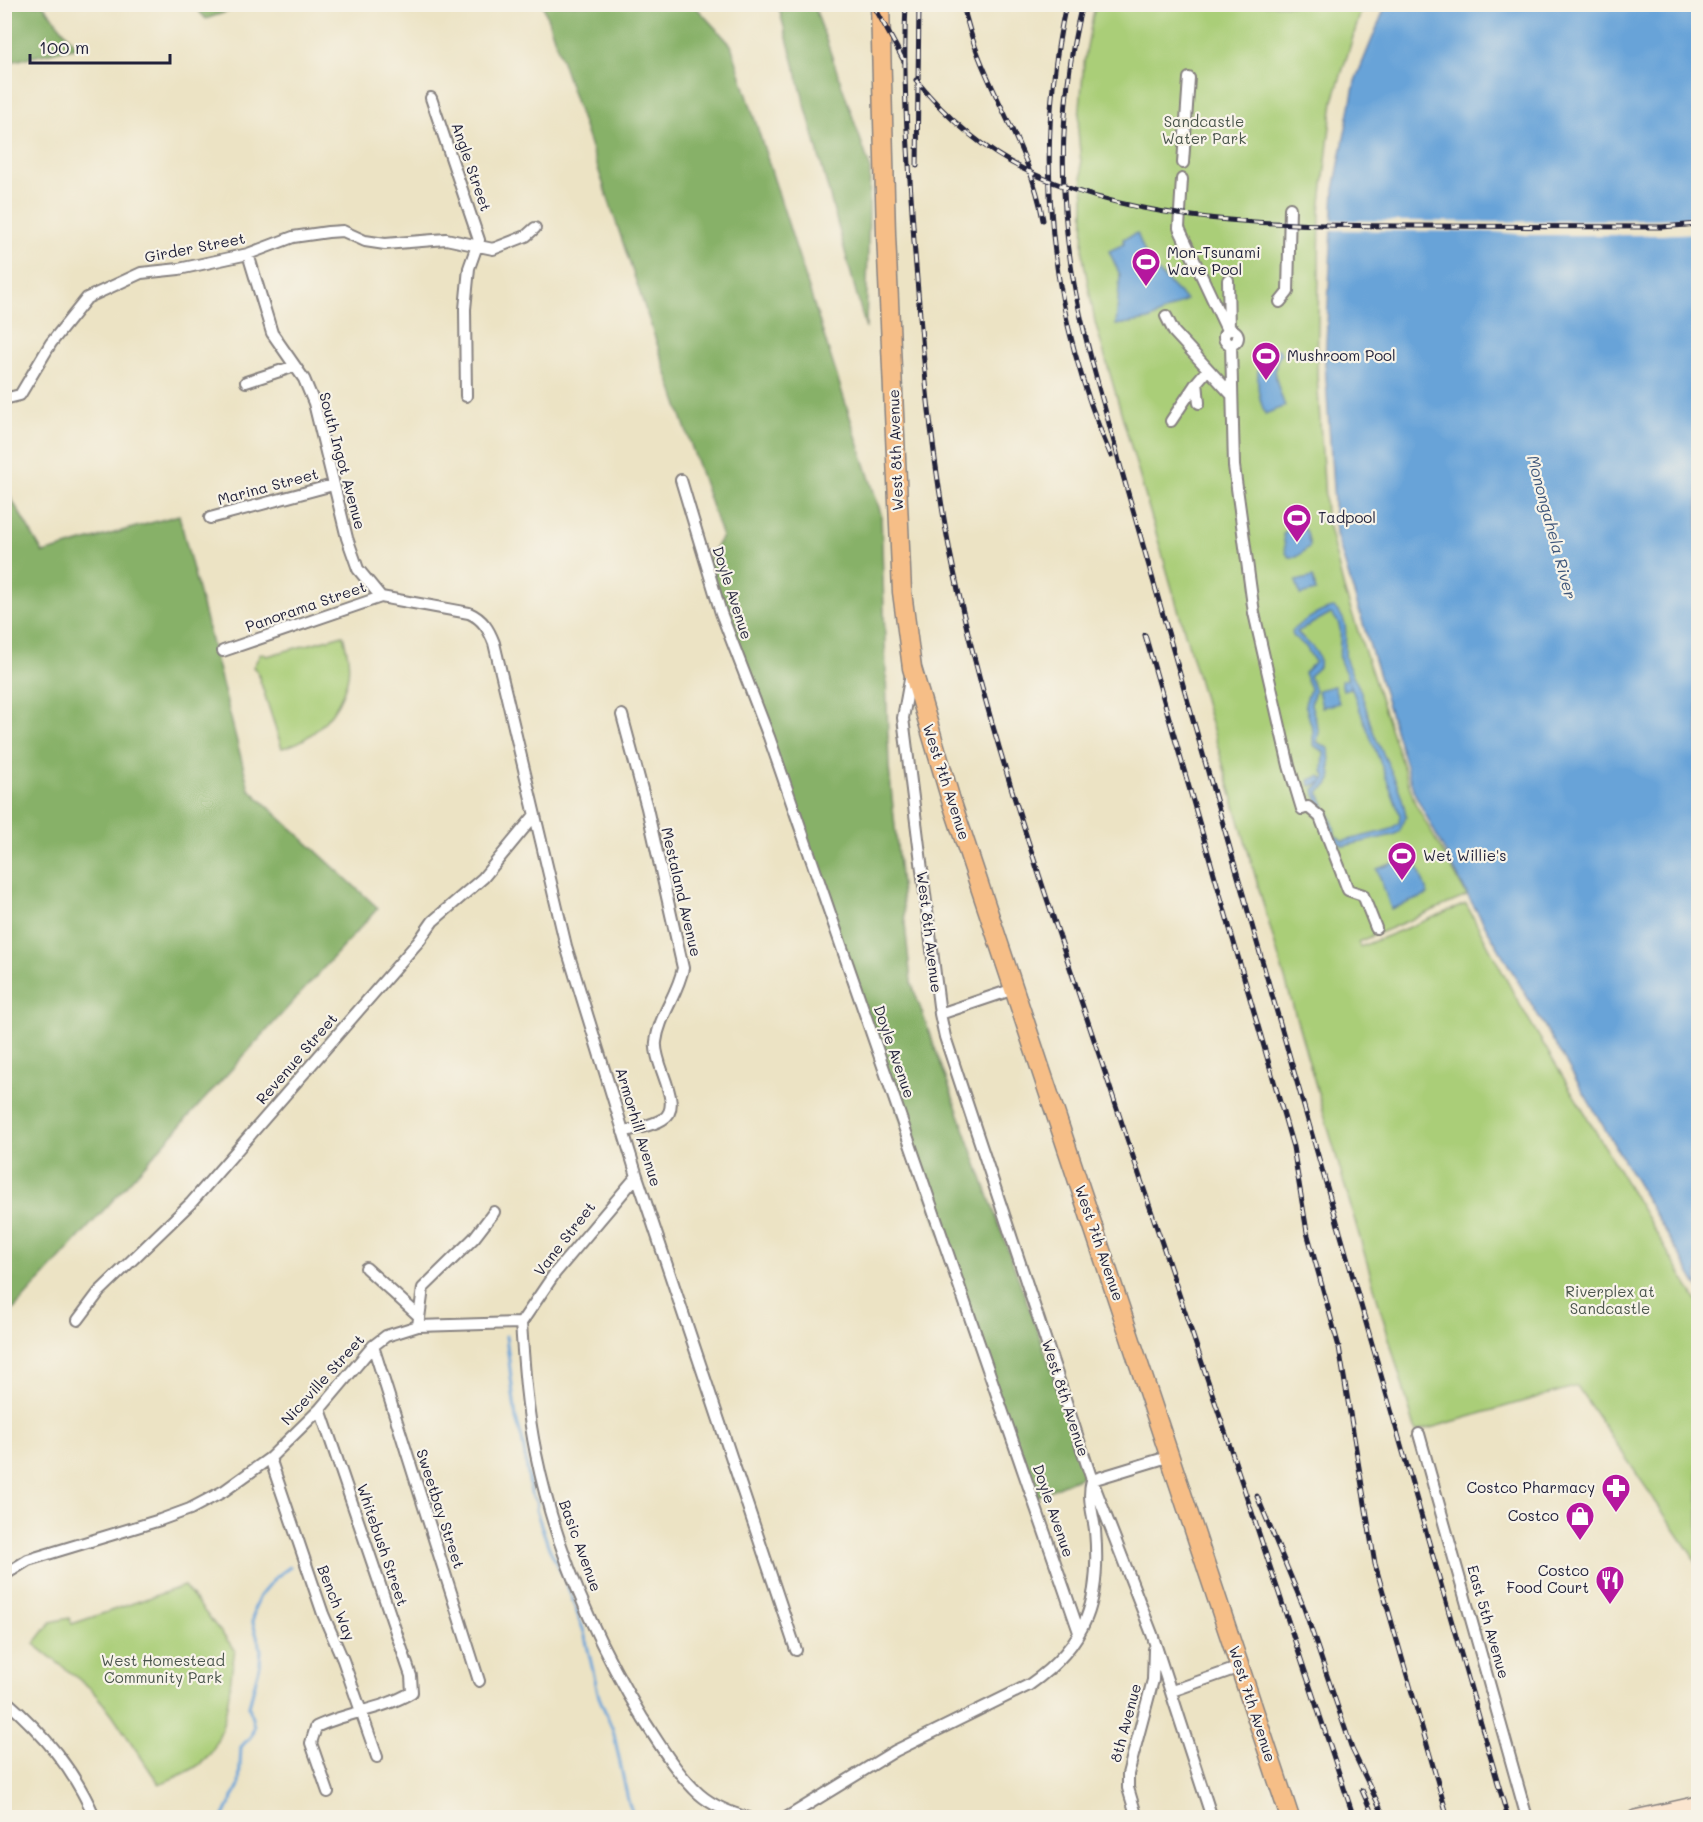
<svg xmlns="http://www.w3.org/2000/svg" width="1703" height="1822" font-family="Mali,sans-serif">
<style>
.green{fill:#aace78;stroke:#66785a;stroke-width:1.5}
.forest{fill:#87b168;stroke:#546a52;stroke-width:1.5}
.water{fill:#67a3d8;stroke:#44628a;stroke-width:1.5;fill-rule:evenodd}
.pier{fill:#ece3c4}
.lines{fill:none;stroke-linecap:round;stroke-linejoin:round}
.stream{stroke:#67a3d8;stroke-width:3}
.street-casing{stroke:#878280;stroke-width:14}
.secondary-casing{stroke:#878280;stroke-width:18}
.primary-casing{stroke:#878280;stroke-width:21}
.street{stroke:#fff;stroke-width:10}
.secondary{stroke:#fbe5cf;stroke-width:15}
.primary{stroke:#f6be87;stroke-width:18}
.rail-casing{stroke:#22223b;stroke-width:5}
.rail{stroke:#f7f3e8;stroke-width:3;stroke-dasharray:9;stroke-linecap:butt}
.labels{text-anchor:middle;stroke-width:4.5;stroke-linejoin:round;paint-order:stroke}
.park-label{font-size:15px;fill:#4b564d;stroke:#f7f3e8}
.street-label{font-size:15px;fill:#22223b;stroke:#f7f3e8}
.poi-label{font-size:15px;fill:#22223b;stroke:#f7f3e8;text-anchor:start}
.water-label{font-size:16px;font-style:italic;fill:#3e567a;stroke:#f7f3e8}
</style>
<rect width="100%" height="100%" fill="#f7f3e8"/>
<filter id="ink" filterUnits="userSpaceOnUse"><feTurbulence type="fractalNoise" baseFrequency=".0167" numOctaves="2"/><feDisplacementMap in="SourceGraphic" scale="12" xChannelSelector="R" yChannelSelector="G"/><feConvolveMatrix kernelMatrix="1 2 1 2 8 2 1 2 1" color-interpolation-filters="sRGB"/></filter>
<filter id="wash" filterUnits="userSpaceOnUse"><feTurbulence type="fractalNoise" baseFrequency=".008" numOctaves="4" result="noise"/><feDisplacementMap in="SourceGraphic" scale="24" xChannelSelector="R" yChannelSelector="G"/><feGaussianBlur stdDeviation="1.35" result="paint"/><feColorMatrix in="noise" values="0 0 0 0 0 0 0 0 0 0 0 0 0 0 0 0 0 1.4 0 .05"/><feComposite in="paint" operator="in"/></filter>
<g filter="url(#wash)">
<rect width="100%" height="100%" fill="#ece3c4"/>
<path class="green" d="M1095 5H1363L1333 101 1320 211 1317 375 1326 515 1344 589 1415 803 1467 896 1358 942 1360 947 1466 904 1520 1005 1698 1303V1564L1577 1386 1416 1432 1095 322 1083 257 1084 197 1078 130 1084 62Z
M343 635C347 650 351 666 347 681 339 712 313 741 282 748L257 671 253 667 261 653 267 656Z
M184 1586 235 1650C229 1682 229 1726 210 1754 200 1769 175 1777 159 1784L112 1714 90 1688 34 1644 51 1622 69 1618 72 1624Z"/>
<path class="forest" d="M4 5H43L77 47 5 63Z
M193 5H247L206 19Z
M543 5H694L731 45 881 514 889 768 911 982 1089 1473 1033 1498 706 562 722 537Z
M778 5H814L870 167 866 329Z
M5 488 43 553 179 515 249 789 378 908 5 1319Z"/>
<path class="water" d="M1386 5H1698V1287L1469 898 1414 792 1336 534 1325 363 1334 190 1355 81Z
M1137 233 1149 263 1186 300 1149 320 1116 325 1120 275 1109 251 1124 244 1123 239Z
M1268 347V349H1279L1281 354C1269 368 1279 390 1285 406L1265 414C1254 386 1259 377 1258 350Z
M1303 527 1307 532 1310 546 1297 557H1289L1286 553 1283 534 1287 530Z
M1313 577 1316 591 1300 595 1296 581Z
M1334 608C1355 623 1340 648 1347 663 1351 673 1357 682 1361 692 1366 705 1368 718 1373 731 1384 759 1402 786 1406 817L1399 832 1393 835 1344 846 1333 840C1328 822 1318 808 1314 789L1323 782 1310 786 1309 780 1320 776 1324 781 1326 778 1323 771 1324 752 1313 745V731L1305 704 1310 689 1304 673 1315 662 1306 647 1293 636 1292 632C1297 623 1325 608 1334 608ZM1327 615 1331 614C1347 626 1337 645 1340 660 1342 667 1346 672 1348 679L1341 681 1343 690 1350 688 1349 681C1365 725 1384 770 1400 815L1399 823 1389 830 1344 841 1335 836C1335 819 1323 808 1319 792L1328 785 1331 780 1329 749 1317 742 1319 732 1311 704 1315 690 1309 676 1319 667C1322 650 1306 643 1297 632Z
M1334 686 1339 703 1322 707 1318 690Z
M1414 856 1428 895 1391 909 1377 869Z"/>
<path class="pier" d="M1698 218V233L1658 235H1527L1494 232 1329 230V220L1493 222Z"/>
<g class="lines">
<path class="stream" d="M506 1336 516 1419 522 1438 531 1493 537 1503 536 1510 549 1548 566 1582 584 1632 599 1697 613 1730 628 1800 634 1818
M223 1818 239 1785 241 1747 251 1736 254 1727 249 1706 260 1664 261 1649 253 1623 254 1609 260 1596 275 1578 290 1567"/>
</g>
</g>
<g filter="url(#ink)">
<g class="lines">
<g class="street-casing">
<path id="street" d="M431 98 479 240 469 268 465 309 466 396
M1183 163 1189 78
M1182 179 1179 228 1227 330
M248 254 272 333 304 379 314 403 347 538 358 569 381 597
M1228 280 1229 330
M1280 302 1288 292 1290 208
M1166 316 1174 332 1231 394
M1224 337a7 7 0 1 1 14 0a7 7 0 1 1-14 0Z
M1231 344 1234 466 1254 613 1289 766 1302 809 1308 807 1320 817 1348 890 1363 895 1376 928
M246 382 295 366
M4 399 20 395 51 343 87 298 141 273 179 269 248 254 293 237 328 232 343 231 365 241 385 244 446 239 493 249 526 236 535 228
M1199 403 1197 382 1208 369
M1171 421 1197 382
M681 480 721 613 769 737 1079 1632
M210 518 333 485
M223 651 381 597 469 613C483 619 489 630 494 643L566 946 637 1176 796 1650
M911 674 903 718 940 1014 945 1037 1092 1480 1152 1634 1212 1818
M622 715 647 808 683 968C678 994 659 1016 656 1042 653 1064 685 1106 663 1119 652 1126 636 1128 623 1132
M940 1014 1014 989
M366 1268 419 1316
M78 1320 99 1292 191 1203 419 941 433 921 483 878 534 816
M521 1323C524 1367 527 1411 536 1454 555 1547 594 1638 643 1719 659 1743 673 1768 694 1789 708 1804 730 1813 749 1818
M521 1323 555 1273 637 1176
M418 1326 521 1323
M373 1346 479 1681
M320 1409 411 1676 412 1692C383 1710 346 1712 316 1727L311 1743 328 1792
M1419 1434 1527 1818
M270 1458 323 1614 343 1660 377 1757
M4 1575 28 1560 160 1520 190 1509 224 1491 270 1458 320 1409 373 1346 386 1336 418 1326 423 1288 474 1238 494 1212
M1172 1691 1240 1667
M4 1699C44 1734 74 1769 95 1818
M786 1818 895 1751 1029 1685C1088 1644 1101 1599 1095 1530 1093 1513 1087 1498 1092 1480L1171 1456
M1137 1818 1128 1788V1774L1153 1680 1154 1649"/>
</g>
<g class="secondary-casing">
<path id="secondary" d="M1635 1818 1698 1804"/>
</g>
<g class="primary-casing">
<path id="primary" d="M880 4 886 234 902 592 912 668 950 797 1290 1818"/>
</g>
<use href="#street" class="street"/>
<use href="#secondary" class="secondary"/>
<use href="#primary" class="primary"/>
<g class="rail-casing">
<path id="rail" d="M873 4 905 63
M906 4C902 83 909 162 914 241 922 345 930 449 950 552 973 668 1008 781 1045 893L1354 1818
M963 4C979 83 1030 143 1043 220
M1066 4C1033 158 1049 312 1111 456
M1082 4C1060 96 1058 192 1074 284 1085 346 1105 405 1120 465L1508 1818
M916 80C949 121 988 154 1036 175 1149 226 1290 225 1412 226 1496 226 1579 227 1662 227L1698 224
M917 166 919 4
M1145 635 1293 1147 1307 1232 1339 1347 1375 1564 1448 1818
M1257 1496 1304 1608 1352 1749 1385 1818
M1362 1790 1374 1818"/>
</g>
<use href="#rail" class="rail"/>
</g>
</g>
<defs>
<g id="stadium-pin" transform="scale(1.5)"><path d="M0 17L-7.5 6A9.5 9.5 0 1 1 7.5 6Z" fill="#b5179e" stroke="#f7f3e8"/><path d="M0-5a6.5 5 0 1 0 0 10a6.5 5 0 1 0 0-10ZM-3.5-1.8h7v3.6h-7Z" fill="#fff"/></g>
<g id="pharmacy-pin" transform="scale(1.5)"><path d="M0 17L-7.5 6A9.5 9.5 0 1 1 7.5 6Z" fill="#b5179e" stroke="#f7f3e8"/><path d="M-2-6h4v4h4v4h-4v4h-4v-4h-4v-4h4Z" fill="#fff"/></g>
<g id="shop-pin" transform="scale(1.5)"><path d="M0 17L-7.5 6A9.5 9.5 0 1 1 7.5 6Z" fill="#b5179e" stroke="#f7f3e8"/><path d="M-5-2.5h2.3a2.7 3.5 0 0 1 5.4 0H5L5.5 6h-11ZM-1.5-2.5h3a1.5 2.3 0 0 0-3 0Z" fill="#fff"/></g>
<g id="restaurant-pin" transform="scale(1.5)"><path d="M0 17L-7.5 6A9.5 9.5 0 1 1 7.5 6Z" fill="#b5179e" stroke="#f7f3e8"/><path d="M-5-6h1v4h1v-4h1v4h1v-4h1v5L-1.5 .5V6h-2V.5L-5-1ZM5-6V6H3V1.5H1.5Q1.5-4 5-6Z" fill="#fff"/></g>
</defs>
<g fill-rule="evenodd">
<use href="#stadium-pin" x="1146" y="262"/>
<use href="#stadium-pin" x="1266" y="356"/>
<use href="#stadium-pin" x="1297" y="518"/>
<use href="#stadium-pin" x="1402" y="856"/>
<use href="#pharmacy-pin" x="1616" y="1488"/>
<use href="#shop-pin" x="1580" y="1516"/>
<use href="#restaurant-pin" x="1610" y="1580"/>
</g>
<g class="labels">
<g class="park-label">
<text x="1204" y="127">Sandcastle<tspan x="1204" dy="17">Water Park</tspan></text>
<text x="1610" y="1297">Riverplex at<tspan x="1610" dy="17">Sandcastle</tspan></text>
<text x="163" y="1666">West Homestead<tspan x="163" dy="17">Community Park</tspan></text>
</g>
<g class="street-label">
<text transform="translate(471 167) rotate(71)" y="5">Angle Street</text>
<text transform="translate(195 248) rotate(-11)" y="5">Girder Street</text>
<text transform="translate(896 450) rotate(-92)" y="5">West 8th Avenue</text>
<text transform="translate(342 461) rotate(75)" y="5">South Ingot Avenue</text>
<text transform="translate(268 487) rotate(-15)" y="5">Marina Street</text>
<text transform="translate(732 593) rotate(72)" y="5">Doyle Avenue</text>
<text transform="translate(306 607) rotate(-19)" y="5">Panorama Street</text>
<text transform="translate(946 782) rotate(72)" y="5">West 7th Avenue</text>
<text transform="translate(681 892) rotate(77)" y="5">Mestaland Avenue</text>
<text transform="translate(929 932) rotate(83)" y="5">West 8th Avenue</text>
<text transform="translate(894 1052) rotate(71)" y="5">Doyle Avenue</text>
<text transform="translate(297 1059) rotate(-49)" y="5">Revenue Street</text>
<text transform="translate(638 1127) rotate(73)" y="5">Armorhill Avenue</text>
<text transform="translate(565 1239) rotate(-52)" y="5">Vane Street</text>
<text transform="translate(1099 1243) rotate(71)" y="5">West 7th Avenue</text>
<text transform="translate(323 1380) rotate(-48)" y="5">Niceville Street</text>
<text transform="translate(1065 1398) rotate(72)" y="5">West 8th Avenue</text>
<text transform="translate(440 1509) rotate(72)" y="5">Sweetbay Street</text>
<text transform="translate(1053 1511) rotate(71)" y="5">Doyle Avenue</text>
<text transform="translate(382 1545) rotate(71)" y="5">Whitebush Street</text>
<text transform="translate(580 1546) rotate(70)" y="5">Basic Avenue</text>
<text transform="translate(336 1603) rotate(69)" y="5">Bench Way</text>
<text transform="translate(1488 1622) rotate(74)" y="5">East 5th Avenue</text>
<text transform="translate(1252 1704) rotate(72)" y="5">West 7th Avenue</text>
<text transform="translate(1126 1723) rotate(-75)" y="5">8th Avenue</text>
</g>
<g class="poi-label">
<text x="1167" y="258">Mon-Tsunami<tspan x="1167" dy="17">Wave Pool</tspan></text>
<text x="1287" y="361">Mushroom Pool</text>
<text x="1318" y="523">Tadpool</text>
<text x="1423" y="861">Wet Willie's</text>
<text x="1595" y="1493" text-anchor="end">Costco Pharmacy</text>
<text x="1559" y="1521" text-anchor="end">Costco</text>
<text x="1589" y="1576" text-anchor="end">Costco<tspan x="1589" dy="17">Food Court</tspan></text>
</g>
<g class="water-label">
<text transform="translate(1552 527) rotate(75)" y="6">Monongahela River</text>
</g>
</g>
<rect width="1703" height="1822" fill="none" stroke="#f7f3e8" stroke-width="24"/>
<path d="M30 54v9h140v-9" fill="none" stroke="#22223b" stroke-width="3"/>
<text x="39" y="54" font-size="18" fill="#22223b" stroke="#f7f3e8" stroke-width="4.5" paint-order="stroke">100 m</text>
</svg>
